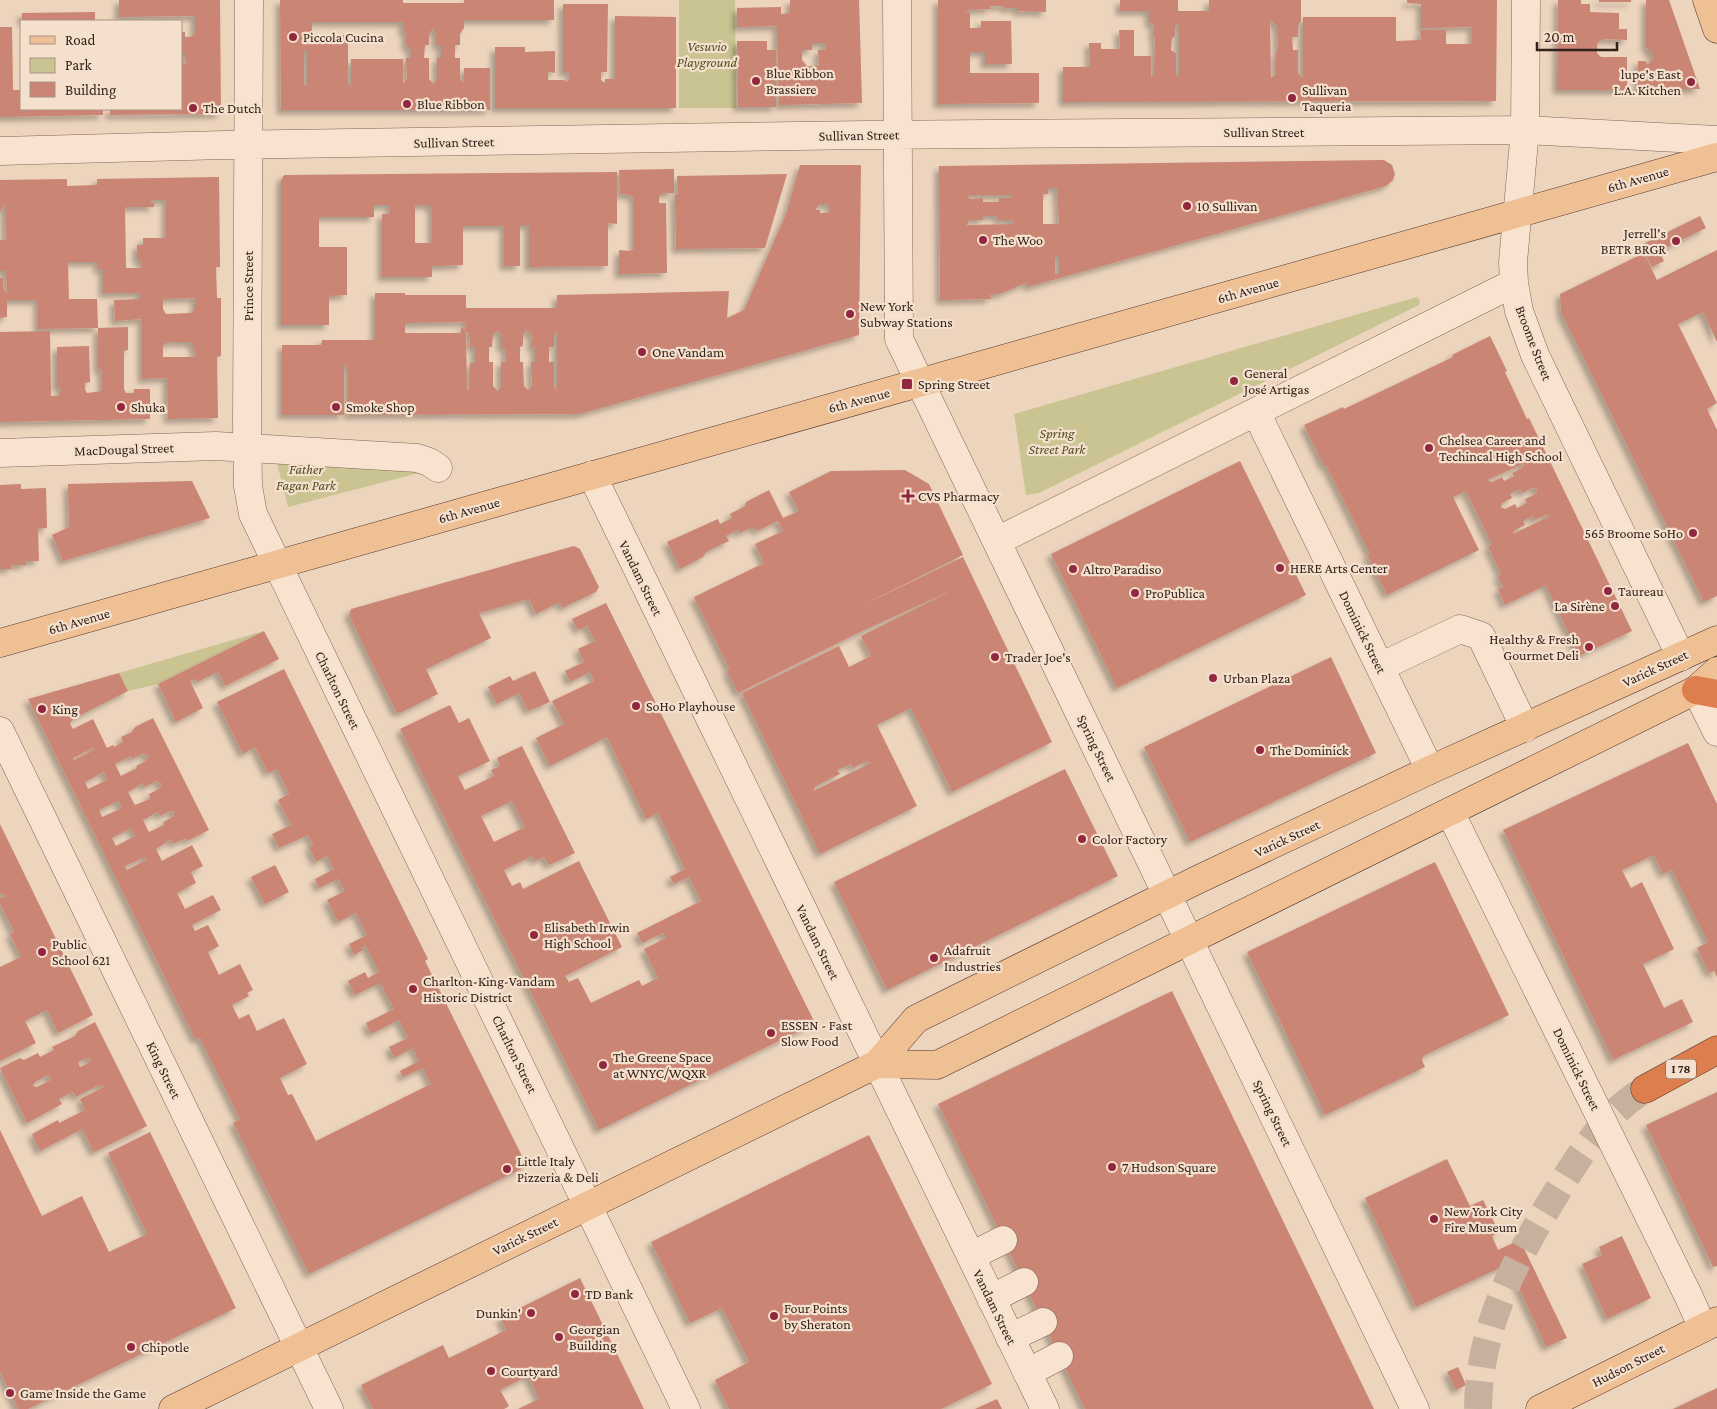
<svg xmlns="http://www.w3.org/2000/svg" width="1717" height="1409" font-family="'Crimson Pro',serif">
<style>
.green{fill:#cac492}
.building{fill:#ca8574;fill-rule:evenodd;filter:url(#shadow)}
.lines{fill:none;stroke-linecap:round;stroke-linejoin:round}
.highway-tunnel{stroke:#c7b09d;stroke-width:28;stroke-dasharray:28 14;stroke-linecap:butt}
.minor-casing{stroke:#846557;stroke-width:29}
.major-casing{stroke:#51352c;stroke-width:29}
.highway-casing{stroke:#51352c;stroke-width:29}
.minor{stroke:#f8e3d0;stroke-width:28}
.major{stroke:#f0c095;stroke-width:28}
.highway{stroke:#dc7e4e;stroke-width:28}
.poi-dot{fill:#922840;stroke:#f4e0cd;stroke-width:2}
.labels{text-anchor:middle;stroke-width:4.5;stroke-linejoin:round;paint-order:stroke}
.shield{fill:#f4e0cd;stroke:#6d5b50;stroke-width:1}
.shield-label{font-size:12px;font-weight:bold;fill:#33221b}
.poi-label{font-size:14px;fill:#33221b;stroke:#f4e0cd;text-anchor:start}
.park-label{font-size:14px;font-style:italic;fill:#4e5022;stroke:#f4e0cd}
.street-label{font-size:14px;fill:#33221b;stroke:#f4e0cd}
</style>
<defs>
<filter id="shadow"><feDropShadow dx="-4.5" dy="4.5" stdDeviation="2.5" flood-color="#0004"/></filter>
</defs>
<rect width="100%" height="100%" fill="#ecd4bd"/>
<path class="green" d="M679 0H735L736 108H679Z
M1417 297 1420 300 1419 305 1039 493 1026 495 1014 414Z
M274 451 438 468 288 507Z
M264 631 158 684 128 691 119 673Z"/>
<path class="building" d="M119 0H220L221 114 110 115V109H181V63L186 64 185 54H181V32H185V37H191L195 33V16L119 17Z
M280 0H403V3H464V0H554V20H464V28L460 34V45H455V58H460V79L464 84V68H490V110H281ZM312 22H403V29L406 34V45L411 50V58H406L407 79 403 84V59H351V86L348 83V35H312ZM433 29 436 34V45H441V58H437V79L434 84 429 79V58H424L425 45H429V34ZM304 50 307 51V83L304 86Z
M790 0H859L862 103 779 105 777 26 737 27V8L781 7V14L790 13ZM812 43H825L826 50H818L819 66H807L802 60V50H812Z
M938 0H1046V12L1017 11V8H1004L1005 6H990V9L969 10 965 12H970V28H981V21H1011L1012 64H985V52H970V73H1039V103L938 104Z
M1120 0H1178V11H1209V0H1301V20L1298 26V37H1292L1293 50H1298V73L1303 78V17H1396V41L1421 40 1420 30H1446V44H1472V27L1421 28V4L1407 3V0H1497L1496 101 1063 102V67H1090L1089 43H1101V49H1120L1119 30H1134V56H1151V77L1154 74 1155 37 1153 36 1154 25 1149 22V11H1120ZM1270 20 1277 26 1278 48V52H1276V74L1271 78ZM1179 23V77L1176 74V53L1171 50 1172 38 1175 36V26Z
M1558 0H1581V4H1590V12L1619 13V29H1627V40L1604 39 1597 43V53L1601 57H1627V90H1557Z
M1599 0H1631V2H1599Z
M1646 0H1669L1700 89H1638V61H1645L1648 64 1653 59V53H1649V49L1646 48Z
M563 4H608L607 72H601V80L605 83V79H615V16L676 17V108H495V47H525V52L555 51V73L548 72V80H565L566 82 570 79V72H563Z
M95 12V21H22V13Z
M0 27H12L13 90H21V109H103V115L0 117Z
M737 41H767V50H776V107H738Z
M1384 160 1392 165 1395 174 1393 180 1386 186 1028 287V282L1000 294 990 295 991 299 940 300 939 166ZM1048 188H1057L1059 224H1043V194H1048ZM967 195H1014L1011 198H999V202H983V198L970 199ZM983 216H998V220H1011L1014 224 967 225 969 220H983ZM1055 256H1059V274H1055Z
M800 165H861L859 335 580 414 348 415V367L344 365V415H282V345H321L322 340H375V293H405V295H466V308H557V295L729 291 727 318 744 310 786 214ZM820 204H830V213H820V210H815ZM466 322V329L461 328V333H405V323ZM466 330 469 335 470 347H475V363H470V386L467 391ZM497 330 501 335V347H505L506 362H501V386L498 391 493 386V362H489V347H492L493 335ZM527 330 532 335 531 347H535V362H531L532 386 528 390 524 386 523 362H520V347L523 346V335ZM557 330V390L554 386V362H549V347H554V335Z
M674 169V193H663L659 197V203H666L667 273 619 274V250L630 251 634 248V198L630 195 620 194 619 170Z
M617 172V224L608 223V266L529 267V225H520V266H504V226H463V265L432 266V277H382V214H390V205H374V217H319V247H347V295L329 296V325H281V180L284 175ZM415 205H429V207H432V243H415Z
M787 174 765 248 676 249 675 195H678L677 176Z
M219 177 220 267H216L217 298H221V356L217 357 218 418 168 419 167 378 142 379V319L115 321 114 300 140 299V293H103V269H98V262H68L69 299H97L98 328 128 327V350L124 351V389L126 393H134V389H150V419L0 422V332L50 331 51 396H58L61 391V387H57V347L89 346 90 382 85 383V389L87 393 102 391V371L98 368V328L38 329V300H7V317L0 318V278H3V289L7 293 6 271H0V240H6L5 204 0 212V180L67 179V186L97 185V179ZM151 200H166V238H143V245H137V260H142V268H126L125 207H154V203H151ZM195 298V309L191 313 166 314 163 309V299ZM170 342H190L194 346 195 357H163V345Z
M1700 216 1706 228 1659 251 1664 261 1652 267 1641 245Z
M1717 250V342L1703 312 1678 324 1717 403 1707 409 1717 430V596L1704 602 1561 312 1560 294 1644 253 1657 280Z
M1490 336 1507 371 1505 372 1527 419 1529 418 1632 631 1579 656 1546 585 1505 605 1498 589 1503 587 1498 576 1501 574 1488 546 1492 545 1466 491 1453 497 1479 550 1387 595 1367 555 1370 554 1326 465 1324 466 1304 425 1343 407 1344 409 1453 357 1452 355ZM1525 463 1522 468 1512 473 1514 476 1504 481 1502 477 1492 482 1487 480ZM1532 488 1537 489 1536 494 1525 499 1527 503 1517 508 1515 504 1505 509 1501 507 1502 503 1512 498 1510 494 1520 489 1522 493ZM1545 515 1550 516 1513 534 1515 530 1525 525 1523 521 1533 516 1535 520Z
M1240 461 1306 595 1117 688 1051 554Z
M905 470 929 484 963 555 851 611 963 557 1052 742 952 792 911 708 877 725 917 806 820 854 742 693 839 646 849 667 871 656 861 636 957 588 858 633 738 693 727 671 730 670 694 597 764 563 755 544 783 531 778 521 757 531 752 527 740 533 738 530 726 536 729 541 706 552 703 557 680 569 667 542 718 519 720 524 732 518 730 514 745 506 746 502 769 490 783 518 799 511 789 492 831 471ZM866 761 871 763 813 791 816 786 840 774 837 770 851 764 853 768Z
M192 481 210 518 63 561 52 535 69 527 68 484Z
M21 484V489L46 488 47 528 38 529 39 561H26V565H11V569H0V485Z
M574 546 580 549 599 587 596 592 562 608 560 602 536 614 529 599 479 613 491 638 426 669 438 694 402 712H396L349 615 351 609Z
M606 603 815 1023 599 1130 400 729 450 705 459 723 469 718 490 761 458 776 465 790 494 776 491 770 500 766 497 758 522 746 575 853 549 865 544 857 535 861 532 856 504 870 512 886 520 882 523 889 579 861 622 947 565 976 569 982 578 978 591 1003 639 980 642 986 658 978 644 949 666 938 663 933 642 943 637 933 701 901 689 877 674 884 670 877 685 869 658 813 646 819 607 737 550 766 536 738 564 724 552 701 594 681 590 672 570 682 565 671 584 662 578 649 595 641 587 626 578 630 572 619ZM512 801 525 827 494 842 481 816Z
M264 631 279 659 225 686 218 672 197 682 195 679 190 681 203 708 176 722 158 684Z
M1331 657 1376 753 1190 842 1144 747Z
M284 669 428 959 425 961 527 1166 309 1274 233 1123 240 1119 200 1038 195 1039 28 699 119 673 128 691 73 719 70 724 73 729 93 719 107 748 113 745 114 747 123 742 121 737 132 732 135 727 153 718 209 830 189 840 184 839 173 844 171 839 156 849 162 861 192 845 203 866 191 872 196 883 177 893 185 909 213 895 221 910 192 925 195 931 208 925 219 946 208 952 219 975 240 964 253 990 247 993 249 996 232 1005 239 1019 249 1014 257 1031 284 1018 307 1064 280 1078 288 1095 292 1094 316 1141 431 1084 423 1068 403 1077 400 1071 419 1061 413 1048 394 1058 389 1047 408 1038 399 1020 371 1034 366 1023 394 1009 380 983 355 995 348 981 365 972 368 978 379 972 366 946 362 948 363 950 354 955 349 944 367 935 356 913 338 922 327 900 345 891 338 879 319 888 315 879 334 869 327 856 316 862 309 847 313 845 308 835 279 848 272 834 291 825 278 800 289 794 277 769 268 773 255 747 243 754 217 702ZM93 748 94 750 74 760 73 758ZM142 754 148 755 146 761 136 766 137 768 121 776 115 764 131 756 132 759ZM104 772 107 780 88 789 85 782ZM156 781 162 784 159 789 149 794 150 799 135 805 128 792 143 783 145 787ZM118 801 122 808 102 817 99 810ZM171 811 175 812 173 817 163 822 164 825 149 832 143 820 158 812 160 816ZM131 828 135 836 116 846 112 838ZM145 857 146 860 127 870 125 866Z
M535 671 550 702 528 711 519 693 497 704 488 687 510 676 513 681Z
M1688 743 1717 804V977L1714 971 1709 973 1697 948 1708 942 1672 870 1663 874 1654 855 1622 870 1631 888 1642 882 1674 949 1643 964 1664 1008 1682 999 1693 1022 1613 1060 1503 830Z
M1065 769 1118 876 887 990 834 882Z
M0 824 93 1015 58 1033 47 1010 25 1021 36 1043 0 1061V967L21 957 10 934 14 932 0 904V898L6 896 2 893 0 894Z
M1435 862 1509 1015 1423 1056 1422 1060 1425 1067 1325 1115 1247 952Z
M275 865 289 892 265 904 251 877Z
M1172 991 1374 1409H1085L938 1104Z
M95 1022 147 1126 94 1152 82 1129 40 1151 32 1134 58 1120 59 1123 85 1110 80 1099 104 1087 99 1085 76 1097 73 1092 59 1099 62 1104 27 1123 0 1068 20 1058 24 1060 38 1053 40 1057 54 1050 52 1047 75 1036 78 1031ZM86 1058H90L89 1063 80 1067 78 1062ZM48 1075 51 1080 37 1087 33 1086 35 1082Z
M1717 1092V1266L1713 1267 1646 1125Z
M0 1130 42 1216 82 1196 109 1252 147 1234 108 1153 150 1132 236 1308 28 1409H18L0 1372Z
M869 1135 992 1384 941 1409H729L715 1380 749 1362 722 1308 690 1323 651 1242Z
M1447 1159 1470 1206 1483 1200 1499 1232 1492 1236 1498 1250 1520 1240 1567 1338 1546 1347 1508 1264 1416 1307 1365 1198Z
M1622 1236 1651 1298 1607 1319 1582 1264 1602 1255 1599 1247Z
M580 1278 644 1409H518L539 1399 528 1376 500 1390 509 1406 504 1409H373L361 1385 443 1345 449 1358 478 1344 506 1330 500 1318Z
M1458 1367 1466 1385 1456 1390 1447 1372Z
M1717 1388V1409H1673Z
M997 1399 1002 1409H975Z"/>
<g class="lines">
<path class="highway-tunnel" d="M1478 1409C1479 1325 1516 1259 1558 1190 1582 1151 1606 1113 1645 1089"/>
<g class="minor-casing">
<path id="minor" d="M249 0 247 424 248 486 253 514 686 1409
M897 0 899 339 1415 1409
M1526 0 1525 130 1513 262 1514 283 1519 311 1535 355 1681 657
M0 151 225 145 866 135 1525 130 1717 140
M1256 412 1430 770
M0 453 216 446 417 458 429 462 438 468
M592 475 1045 1409
M997 541 1514 283
M1380 667 1460 629 1481 636 1525 728
M1696 690 1717 732
M0 731 329 1409
M1450 812 1688 1295 1703 1328
M971 1256 1003 1240
M991 1299 1024 1282
M1010 1338 1043 1322
M1027 1373 1059 1356"/>
</g>
<g class="major-casing">
<path id="major" d="M1707 0 1717 29
M0 643 1717 157
M877 1064 937 1065 1696 690 1717 671
M173 1409 877 1064 916 1019 1197 880 1430 770 1717 640
M1540 1409 1717 1321"/>
</g>
<g class="highway-casing">
<path id="highway" d="M1696 690 1717 694
M1645 1089 1717 1050"/>
</g>
<use href="#minor" class="minor"/>
<use href="#major" class="major"/>
<use href="#highway" class="highway"/>
</g>
<g class="poi-dot">
<circle cx="293" cy="37" r="5"/>
<circle cx="756" cy="81" r="5"/>
<circle cx="1691" cy="82" r="5"/>
<circle cx="1292" cy="98" r="5"/>
<circle cx="407" cy="104" r="5"/>
<circle cx="193" cy="108" r="5"/>
<circle cx="1187" cy="206" r="5"/>
<circle cx="983" cy="240" r="5"/>
<circle cx="1676" cy="241" r="5"/>
<circle cx="850" cy="314" r="5"/>
<circle cx="642" cy="352" r="5"/>
<circle cx="1234" cy="381" r="5"/>
<rect x="901" y="378" width="12" height="12" rx="2.5"/>
<circle cx="121" cy="407" r="5"/>
<circle cx="336" cy="407" r="5"/>
<circle cx="1429" cy="448" r="5"/>
<path d="M905.5 488.5h5v5h5v5h-5v5h-5v-5h-5v-5h5z"/>
<circle cx="1693" cy="533" r="5"/>
<circle cx="1280" cy="568" r="5"/>
<circle cx="1073" cy="569" r="5"/>
<circle cx="1608" cy="591" r="5"/>
<circle cx="1135" cy="593" r="5"/>
<circle cx="1615" cy="606" r="5"/>
<circle cx="1589" cy="647" r="5"/>
<circle cx="995" cy="657" r="5"/>
<circle cx="1213" cy="678" r="5"/>
<circle cx="636" cy="706" r="5"/>
<circle cx="42" cy="709" r="5"/>
<circle cx="1260" cy="750" r="5"/>
<circle cx="1082" cy="839" r="5"/>
<circle cx="534" cy="935" r="5"/>
<circle cx="42" cy="952" r="5"/>
<circle cx="934" cy="958" r="5"/>
<circle cx="413" cy="989" r="5"/>
<circle cx="771" cy="1033" r="5"/>
<circle cx="603" cy="1065" r="5"/>
<circle cx="1112" cy="1167" r="5"/>
<circle cx="507" cy="1169" r="5"/>
<circle cx="1434" cy="1219" r="5"/>
<circle cx="575" cy="1294" r="5"/>
<circle cx="531" cy="1313" r="5"/>
<circle cx="774" cy="1316" r="5"/>
<circle cx="559" cy="1337" r="5"/>
<circle cx="131" cy="1347" r="5"/>
<circle cx="491" cy="1371" r="5"/>
<circle cx="10" cy="1393" r="5"/>
</g>
<g class="labels">
<rect class="shield" x="1666" y="1059.5" width="30" height="19" rx="4"/>
<g class="shield-label">
<text x="1681" y="1073">I 78</text>
</g>
<g class="poi-label">
<text x="303" y="42">Piccola Cucina</text>
<text x="766" y="78">Blue Ribbon<tspan x="766" dy="16">Brassiere</tspan></text>
<text x="1681" y="79" text-anchor="end">lupe's East<tspan x="1681" dy="16">L.A. Kitchen</tspan></text>
<text x="1302" y="95">Sullivan<tspan x="1302" dy="16">Taqueria</tspan></text>
<text x="417" y="109">Blue Ribbon</text>
<text x="203" y="113">The Dutch</text>
<text x="1197" y="211">10 Sullivan</text>
<text x="1666" y="238" text-anchor="end">Jerrell's<tspan x="1666" dy="16">BETR BRGR</tspan></text>
<text x="993" y="245">The Woo</text>
<text x="860" y="311">New York<tspan x="860" dy="16">Subway Stations</tspan></text>
<text x="652" y="357">One Vandam</text>
<text x="1244" y="378">General<tspan x="1244" dy="16">José Artigas</tspan></text>
<text x="918" y="389">Spring Street</text>
<text x="131" y="412">Shuka</text>
<text x="346" y="412">Smoke Shop</text>
<text x="1439" y="445">Chelsea Career and<tspan x="1439" dy="16">Techincal High School</tspan></text>
<text x="918" y="501">CVS Pharmacy</text>
<text x="1683" y="538" text-anchor="end">565 Broome SoHo</text>
<text x="1290" y="573">HERE Arts Center</text>
<text x="1083" y="574">Altro Paradiso</text>
<text x="1618" y="596">Taureau</text>
<text x="1145" y="598">ProPublica</text>
<text x="1605" y="611" text-anchor="end">La Sirène</text>
<text x="1579" y="644" text-anchor="end">Healthy &amp; Fresh<tspan x="1579" dy="16">Gourmet Deli</tspan></text>
<text x="1005" y="662">Trader Joe's</text>
<text x="1223" y="683">Urban Plaza</text>
<text x="646" y="711">SoHo Playhouse</text>
<text x="52" y="714">King</text>
<text x="1270" y="755">The Dominick</text>
<text x="1092" y="844">Color Factory</text>
<text x="544" y="932">Elisabeth Irwin<tspan x="544" dy="16">High School</tspan></text>
<text x="52" y="949">Public<tspan x="52" dy="16">School 621</tspan></text>
<text x="944" y="955">Adafruit<tspan x="944" dy="16">Industries</tspan></text>
<text x="423" y="986">Charlton-King-Vandam<tspan x="423" dy="16">Historic District</tspan></text>
<text x="781" y="1030">ESSEN - Fast<tspan x="781" dy="16">Slow Food</tspan></text>
<text x="613" y="1062">The Greene Space<tspan x="613" dy="16">at WNYC/WQXR</tspan></text>
<text x="517" y="1166">Little Italy<tspan x="517" dy="16">Pizzeria &amp; Deli</tspan></text>
<text x="1122" y="1172">7 Hudson Square</text>
<text x="1444" y="1216">New York City<tspan x="1444" dy="16">Fire Museum</tspan></text>
<text x="585" y="1299">TD Bank</text>
<text x="784" y="1313">Four Points<tspan x="784" dy="16">by Sheraton</tspan></text>
<text x="521" y="1318" text-anchor="end">Dunkin'</text>
<text x="569" y="1334">Georgian<tspan x="569" dy="16">Building</tspan></text>
<text x="141" y="1352">Chipotle</text>
<text x="501" y="1376">Courtyard</text>
<text x="20" y="1398">Game Inside the Game</text>
</g>
<g class="park-label">
<text x="707" y="51">Vesuvio<tspan x="707" dy="16">Playground</tspan></text>
<text x="1057" y="438">Spring<tspan x="1057" dy="16">Street Park</tspan></text>
<text x="306" y="474">Father<tspan x="306" dy="16">Fagan Park</tspan></text>
</g>
<g class="street-label">
<text x="1264" y="137">Sullivan Street</text>
<text transform="translate(859 135) rotate(-1)" y="5">Sullivan Street</text>
<text transform="translate(454 142) rotate(-1)" y="5">Sullivan Street</text>
<text transform="translate(1638 179) rotate(-16)" y="5">6th Avenue</text>
<text transform="translate(248 286) rotate(-90)" y="5">Prince Street</text>
<text transform="translate(1248 290) rotate(-16)" y="5">6th Avenue</text>
<text transform="translate(1534 343) rotate(69)" y="5">Broome Street</text>
<text transform="translate(859 400) rotate(-15)" y="5">6th Avenue</text>
<text transform="translate(124 449) rotate(-2)" y="5">MacDougal Street</text>
<text transform="translate(469 510) rotate(-16)" y="5">6th Avenue</text>
<text transform="translate(641 578) rotate(64)" y="5">Vandam Street</text>
<text transform="translate(79 621) rotate(-16)" y="5">6th Avenue</text>
<text transform="translate(1363 632) rotate(64)" y="5">Dominick Street</text>
<text transform="translate(1655 668) rotate(-25)" y="5">Varick Street</text>
<text transform="translate(338 690) rotate(64)" y="5">Charlton Street</text>
<text transform="translate(1097 748) rotate(64)" y="5">Spring Street</text>
<text transform="translate(1287 838) rotate(-25)" y="5">Varick Street</text>
<text transform="translate(818 942) rotate(64)" y="5">Vandam Street</text>
<text transform="translate(515 1054) rotate(64)" y="5">Charlton Street</text>
<text transform="translate(1577 1069) rotate(64)" y="5">Dominick Street</text>
<text transform="translate(164 1070) rotate(64)" y="5">King Street</text>
<text transform="translate(1273 1113) rotate(64)" y="5">Spring Street</text>
<text transform="translate(525 1236) rotate(-26)" y="5">Varick Street</text>
<text transform="translate(995 1307) rotate(64)" y="5">Vandam Street</text>
<text transform="translate(1628 1365) rotate(-27)" y="5">Hudson Street</text>
</g>
</g>
<rect x="20" y="20" width="162" height="90" fill="#f4e0cd" stroke="#a79486"/>
<rect x="30" y="36" width="25" height="8" fill="#f0c095" stroke="#a79486"/>
<text x="65" y="45" font-size="15" fill="#33221b">Road</text>
<rect x="30" y="58" width="25" height="15" fill="#cac492" stroke="#a79486"/>
<text x="65" y="70" font-size="15" fill="#33221b">Park</text>
<rect x="30" y="82" width="25" height="15" fill="#ca8574" stroke="#a79486"/>
<text x="65" y="95" font-size="15" fill="#33221b">Building</text>
<path d="M1537 42v8h80v-8" fill="none" stroke="#33221b" stroke-width="2.5"/>
<text x="1544" y="42" font-size="15" fill="#33221b" stroke="#f4e0cd" stroke-width="4" paint-order="stroke">20 m</text>
</svg>
